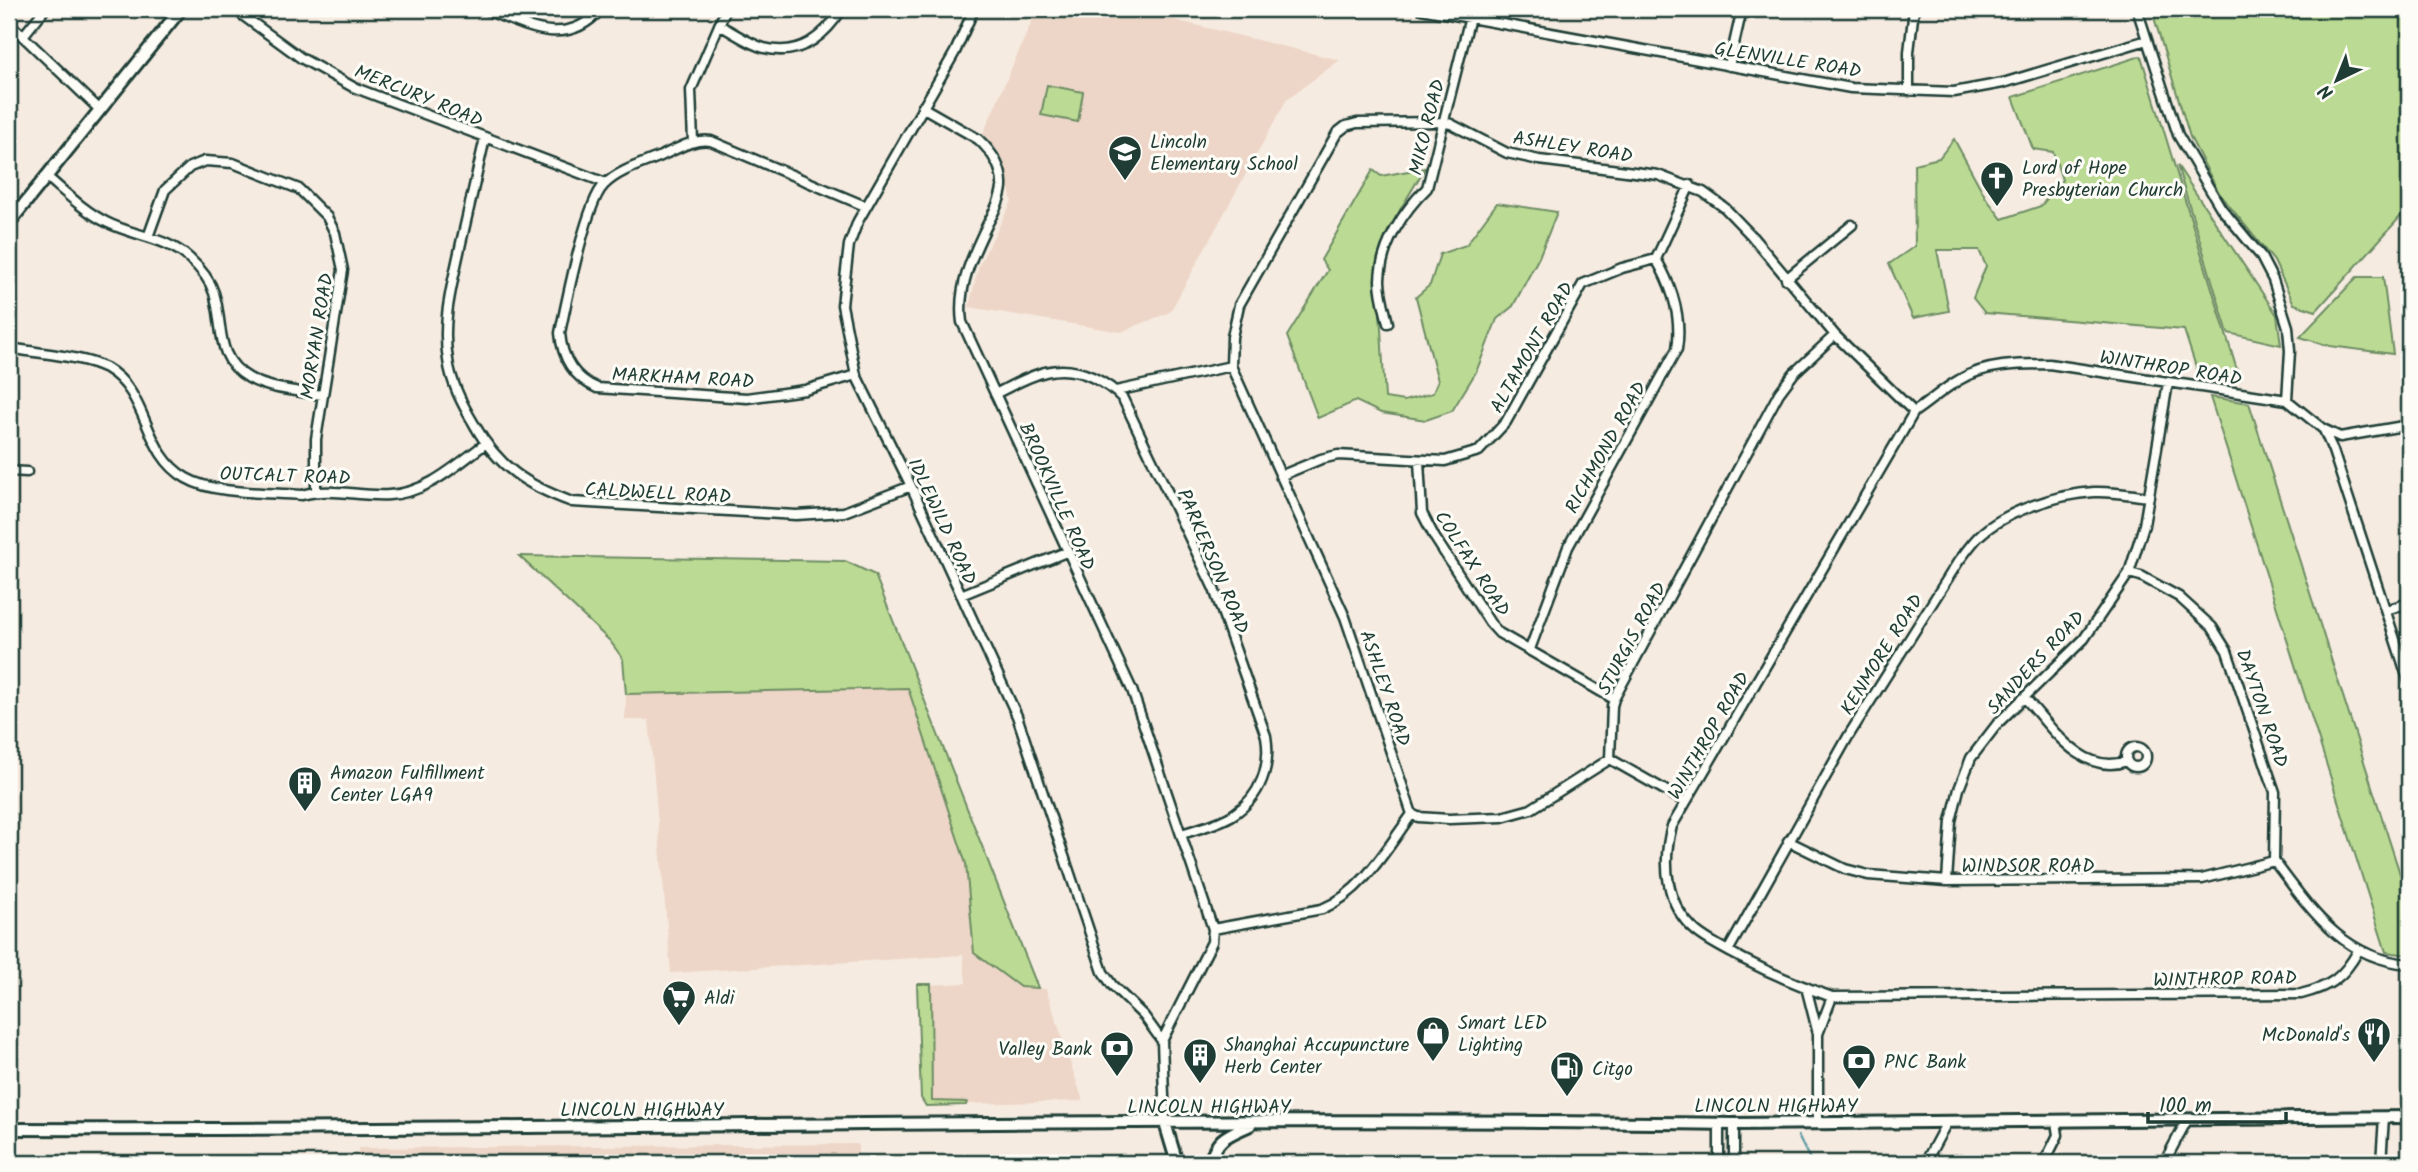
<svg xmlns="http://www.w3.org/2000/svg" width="2418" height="1172" font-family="Kalam,sans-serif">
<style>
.built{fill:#edd6c7}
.green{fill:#bbdb94;stroke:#6d8c64;stroke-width:2}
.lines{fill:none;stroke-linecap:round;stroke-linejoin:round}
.stream{stroke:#639ea5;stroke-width:2.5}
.street-casing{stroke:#1f3d34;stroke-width:13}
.secondary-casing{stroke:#1f3d34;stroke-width:16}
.street{stroke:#fdfcf7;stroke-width:8}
.secondary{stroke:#fdfcf7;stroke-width:10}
.labels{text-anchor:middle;stroke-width:6;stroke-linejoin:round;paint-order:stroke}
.street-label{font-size:19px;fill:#1f3d34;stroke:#fdfcf7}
.poi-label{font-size:19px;fill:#1f3d34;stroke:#fdfcf7;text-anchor:start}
</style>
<rect width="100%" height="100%" fill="#f6ebe1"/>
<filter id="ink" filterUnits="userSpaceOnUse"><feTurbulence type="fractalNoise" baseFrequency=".0143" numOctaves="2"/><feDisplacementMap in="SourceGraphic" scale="14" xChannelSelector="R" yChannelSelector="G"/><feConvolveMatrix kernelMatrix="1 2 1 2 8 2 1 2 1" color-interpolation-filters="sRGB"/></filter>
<g filter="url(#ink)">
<path class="built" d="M1037 9H1129L1340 60 1287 99 1170 312 1121 332 969 307 979 265 1012 201 1003 163 983 134Z
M908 688 966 864 974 953 1020 987 1046 989 1083 1101 926 1105 927 985 966 983 963 955 671 973 649 720H625L626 694Z
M858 1144V1163H358V1148Z"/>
<path class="green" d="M2167 9H2409V207L2316 311 2294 304 2274 261 2219 193 2190 137 2153 14Z
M2141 56 2240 380 2198 373 2184 330 1985 313 1973 298 1986 266 1979 250H1937L1949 311 1913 318 1889 264 1915 246 1914 164 1939 158 1954 139 1986 198 2002 219 2041 206 2062 180 2053 152 2033 149 2013 97Z
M1047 85 1083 92 1078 122 1041 115Z
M2177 165 2277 315 2281 345 2228 333Z
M1425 168 1400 210 1377 260 1385 398 1404 401 1433 393 1438 381 1416 297 1430 285 1440 254 1466 245 1497 203 1557 212 1539 257 1513 306 1497 319 1476 372 1452 411 1426 420 1381 413 1356 401 1318 418 1287 336 1328 270 1321 260 1373 170 1381 176Z
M2357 277H2383L2393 354 2330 346 2300 337Z
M2210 397 2249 403 2409 902V955L2386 952Z
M519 556 845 561 875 575 1038 988 1020 987 974 953 966 864 908 688 626 694 623 659 610 641Z
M917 984H931L932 1101 967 1102 966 1105 926 1106 921 1098Z"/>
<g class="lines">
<path class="stream" d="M1798 1136 1812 1163"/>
<g class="street-casing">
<path id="street" d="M234 9 301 58 353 87 606 183
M484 9C525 25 566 50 601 9
M974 9 955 52 858 221 849 245 842 305 856 375 911 486 1017 716 1103 972 1112 985 1144 1016 1162 1041
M1421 9 1851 88 1954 92 2003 83 2147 40
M2137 9 2178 135 2221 208 2260 255 2273 280 2288 327 2290 351 2287 400
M9 23 99 109
M719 25C733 32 749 44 764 48 800 57 824 37 842 9
M23 36 45 9
M1729 66 1742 9
M1909 91V52L1914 9
M922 107 978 139C991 151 1003 168 1002 187 1001 199 994 212 988 223 973 254 957 286 962 322L1132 690 1213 929 1212 942 1162 1041 1165 1123
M485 138C477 173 469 208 461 243 453 282 441 320 448 360 451 383 462 404 474 424 498 467 526 485 572 502L796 515 844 512 911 486
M693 142 691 90 726 9
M46 176C65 192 84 211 106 222 133 236 166 237 189 258 199 267 210 280 214 293 224 325 214 358 249 378 270 390 299 391 322 395
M148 237 165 190 190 167 205 161 233 163 299 189 327 217 335 233 343 270 316 439V491
M1656 259 1690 185
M1786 279 1852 225
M1388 323C1385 310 1380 294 1380 280 1381 246 1403 211 1427 188L1472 9
M9 346 16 349C43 354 82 356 106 368 150 393 142 453 186 478 215 495 268 492 302 495 331 487 360 497 389 495 427 493 455 466 485 444
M856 375 805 390 747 398 597 388C574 378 562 358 560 333 566 304 586 202 604 185 619 170 642 164 661 156 677 149 694 138 711 141L865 206
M1116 391 1231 366
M995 394C1029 377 1055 360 1092 377 1105 383 1114 389 1123 399L1214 589 1266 736C1271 766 1261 796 1234 814 1219 824 1199 828 1182 834
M2324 430 2333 451 2409 682
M1419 461 1422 513 1435 538 1490 623 1499 633 1614 699
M9 471 27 472
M1280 476 1321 459 1338 455 1445 461 1479 451 1506 422 1583 284 1622 268 1656 259
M2129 573 2141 576 2179 597 2212 627 2227 651 2275 792 2274 861
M961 595 1066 552
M2386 610 2409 603
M1530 649 1568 547 1677 349C1682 318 1672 286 1656 259
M2025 698C2051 727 2083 777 2127 761
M2126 757a10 10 0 1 1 20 0a10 10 0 1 1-20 0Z
M1610 759 1612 706 1614 699 1779 393 1794 373 1835 335
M1610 759 1686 802
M1412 814 1345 617 1231 366 1232 337 1239 305 1337 133 1346 126 1357 123 1443 122 1451 124 1507 153 1539 160 1658 175 1703 192 1725 208 1750 234 1835 335 1914 412
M1412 814 1418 817 1449 819 1502 817 1531 809 1610 759
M1788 841 1845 869 1868 875 1947 881 2202 879 2274 861
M2274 861C2311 910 2343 959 2409 964
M1947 881 1951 821 1959 789 1971 758 1998 723 2084 639 2129 573 2144 525 2168 383
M1213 929 1322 909C1363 892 1387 848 1412 814
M1728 951 1849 735 1958 562C1965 553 1971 544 1979 536 2005 511 2059 494 2094 492 2112 491 2131 495 2149 497
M2358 951C2344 977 2330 987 2301 994L1832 997C1801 986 1772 974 1743 959 1727 950 1709 942 1696 931 1665 905 1662 862 1672 826L1914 412C1929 402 1943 389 1959 380 1985 364 2019 364 2049 364L2287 400 2323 429 2340 437 2409 425
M1806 987 1818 1034V1123
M1818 1034 1832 997
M1719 1124V1163
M1734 1163V1124
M1925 1163 1947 1122
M2044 1163 2058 1135 2056 1122
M2164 1163 2187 1120
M2381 1163 2384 1117"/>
</g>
<g class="secondary-casing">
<path id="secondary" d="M9 223 181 9
M1165 1123 1177 1163
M9 1129C584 1131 1159 1115 1734 1124L2409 1117
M1209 1163C1218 1137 1226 1136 1250 1125"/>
</g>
<use href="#street" class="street"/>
<use href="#secondary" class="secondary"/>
</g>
</g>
<defs>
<g id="school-pin" transform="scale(1.75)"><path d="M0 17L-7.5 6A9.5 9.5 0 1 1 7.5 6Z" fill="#1f3d34" stroke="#fdfcf7"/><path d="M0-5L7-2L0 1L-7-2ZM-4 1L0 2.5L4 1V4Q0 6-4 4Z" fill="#fff"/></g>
<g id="church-pin" transform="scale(1.75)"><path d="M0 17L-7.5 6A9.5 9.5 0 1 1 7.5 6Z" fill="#1f3d34" stroke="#fdfcf7"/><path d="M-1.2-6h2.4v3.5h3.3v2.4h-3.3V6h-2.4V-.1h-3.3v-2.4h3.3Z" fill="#fff"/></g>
<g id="building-pin" transform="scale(1.75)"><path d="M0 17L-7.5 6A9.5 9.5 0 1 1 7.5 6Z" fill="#1f3d34" stroke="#fdfcf7"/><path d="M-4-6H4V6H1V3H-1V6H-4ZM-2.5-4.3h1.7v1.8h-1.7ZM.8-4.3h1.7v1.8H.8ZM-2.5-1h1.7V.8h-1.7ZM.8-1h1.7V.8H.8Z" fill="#fff"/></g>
<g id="supermarket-pin" transform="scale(1.75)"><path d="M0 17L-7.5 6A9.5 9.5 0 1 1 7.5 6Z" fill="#1f3d34" stroke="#fdfcf7"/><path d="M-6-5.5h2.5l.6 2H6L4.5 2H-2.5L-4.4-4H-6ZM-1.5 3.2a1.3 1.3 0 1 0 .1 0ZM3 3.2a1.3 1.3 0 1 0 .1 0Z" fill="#fff"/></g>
<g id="shop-pin" transform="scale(1.75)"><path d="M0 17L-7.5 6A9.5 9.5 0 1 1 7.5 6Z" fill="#1f3d34" stroke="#fdfcf7"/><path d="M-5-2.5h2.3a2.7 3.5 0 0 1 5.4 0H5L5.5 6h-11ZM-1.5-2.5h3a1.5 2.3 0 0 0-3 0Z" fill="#fff"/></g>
<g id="restaurant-pin" transform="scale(1.75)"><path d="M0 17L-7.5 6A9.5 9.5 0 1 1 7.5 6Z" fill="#1f3d34" stroke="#fdfcf7"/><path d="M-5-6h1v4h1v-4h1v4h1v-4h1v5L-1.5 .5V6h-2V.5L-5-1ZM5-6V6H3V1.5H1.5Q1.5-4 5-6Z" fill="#fff"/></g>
<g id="bank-pin" transform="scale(1.75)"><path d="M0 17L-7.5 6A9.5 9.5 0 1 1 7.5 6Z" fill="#1f3d34" stroke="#fdfcf7"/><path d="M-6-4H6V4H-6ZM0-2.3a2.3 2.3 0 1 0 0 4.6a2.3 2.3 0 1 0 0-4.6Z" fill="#fff"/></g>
<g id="fuel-pin" transform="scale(1.75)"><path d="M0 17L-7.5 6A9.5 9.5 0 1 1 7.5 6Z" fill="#1f3d34" stroke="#fdfcf7"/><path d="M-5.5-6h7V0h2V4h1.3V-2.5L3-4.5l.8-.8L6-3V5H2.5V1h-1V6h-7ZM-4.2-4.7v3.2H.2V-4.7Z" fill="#fff"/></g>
</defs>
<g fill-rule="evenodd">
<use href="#school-pin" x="1125" y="152"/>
<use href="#church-pin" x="1997" y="178"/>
<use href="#building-pin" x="305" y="783"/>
<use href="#supermarket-pin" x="679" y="997"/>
<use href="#shop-pin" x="1433" y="1033"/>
<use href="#restaurant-pin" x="2374" y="1034"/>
<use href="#bank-pin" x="1117" y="1048"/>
<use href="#building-pin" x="1200" y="1055"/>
<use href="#bank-pin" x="1859" y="1061"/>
<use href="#fuel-pin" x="1567" y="1068"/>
</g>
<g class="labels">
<g class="street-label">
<text transform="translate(1788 59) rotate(9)" y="7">GLENVILLE ROAD</text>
<text transform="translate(419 95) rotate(22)" y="7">MERCURY ROAD</text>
<text transform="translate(1426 127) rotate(-76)" y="7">MIKO ROAD</text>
<text transform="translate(1573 146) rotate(9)" y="7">ASHLEY ROAD</text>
<text transform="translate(316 336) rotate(-81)" y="7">MORYAN ROAD</text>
<text transform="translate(1531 347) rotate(-60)" y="7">ALTAMONT ROAD</text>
<text transform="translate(2171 367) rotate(9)" y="7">WINTHROP ROAD</text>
<text transform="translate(683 377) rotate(3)" y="7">MARKHAM ROAD</text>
<text transform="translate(1605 447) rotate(-61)" y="7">RICHMOND ROAD</text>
<text transform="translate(285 475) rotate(2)" y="7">OUTCALT ROAD</text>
<text transform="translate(658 492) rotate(3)" y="7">CALDWELL ROAD</text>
<text transform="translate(1058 496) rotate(66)" y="7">BROOKVILLE ROAD</text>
<text transform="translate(943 521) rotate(65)" y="7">IDLEWILD ROAD</text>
<text transform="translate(1214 561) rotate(67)" y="7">PARKERSON ROAD</text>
<text transform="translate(1473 563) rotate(57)" y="7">COLFAX ROAD</text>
<text transform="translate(1631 638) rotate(-62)" y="7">STURGIS ROAD</text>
<text transform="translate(1881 654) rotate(-58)" y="7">KENMORE ROAD</text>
<text transform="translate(2035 662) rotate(-47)" y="7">SANDERS ROAD</text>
<text transform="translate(1386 688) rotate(71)" y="7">ASHLEY ROAD</text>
<text transform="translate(2263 708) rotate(71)" y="7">DAYTON ROAD</text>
<text transform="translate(1708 735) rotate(-60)" y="7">WINTHROP ROAD</text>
<text x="2028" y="872">WINDSOR ROAD</text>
<text transform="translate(2225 978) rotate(-1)" y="7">WINTHROP ROAD</text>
<text x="1776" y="1112">LINCOLN HIGHWAY</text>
<text x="1209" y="1113">LINCOLN HIGHWAY</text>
<text x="642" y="1116">LINCOLN HIGHWAY</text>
</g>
<g class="poi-label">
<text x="1150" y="148">Lincoln<tspan x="1150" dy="22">Elementary School</tspan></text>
<text x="2022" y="174">Lord of Hope<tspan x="2022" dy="22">Presbyterian Church</tspan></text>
<text x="330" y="779">Amazon Fulfillment<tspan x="330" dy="22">Center LGA9</tspan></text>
<text x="704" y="1004">Aldi</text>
<text x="1458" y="1029">Smart LED<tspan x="1458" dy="22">Lighting</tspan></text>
<text x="2350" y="1041" text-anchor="end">McDonald's</text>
<text x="1224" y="1051">Shanghai Accupuncture<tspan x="1224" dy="22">Herb Center</tspan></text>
<text x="1092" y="1055" text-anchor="end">Valley Bank</text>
<text x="1884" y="1068">PNC Bank</text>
<text x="1592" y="1075">Citgo</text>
</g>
</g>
<rect width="2418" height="1172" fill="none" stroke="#fdfcf7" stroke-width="35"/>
<rect x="18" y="18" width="2383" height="1137" fill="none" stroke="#1f3d34" stroke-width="2.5" filter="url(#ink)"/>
<g transform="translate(2337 80) rotate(223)" stroke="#fdfcf7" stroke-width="5" paint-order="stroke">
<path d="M0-5L12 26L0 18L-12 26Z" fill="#1f3d34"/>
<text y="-10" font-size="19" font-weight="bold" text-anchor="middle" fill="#1f3d34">N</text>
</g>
<path d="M2148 1112v10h138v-10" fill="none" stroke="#1f3d34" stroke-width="3.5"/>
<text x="2159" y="1112" font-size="21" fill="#1f3d34" stroke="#fdfcf7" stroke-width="5" paint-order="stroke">100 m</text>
</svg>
